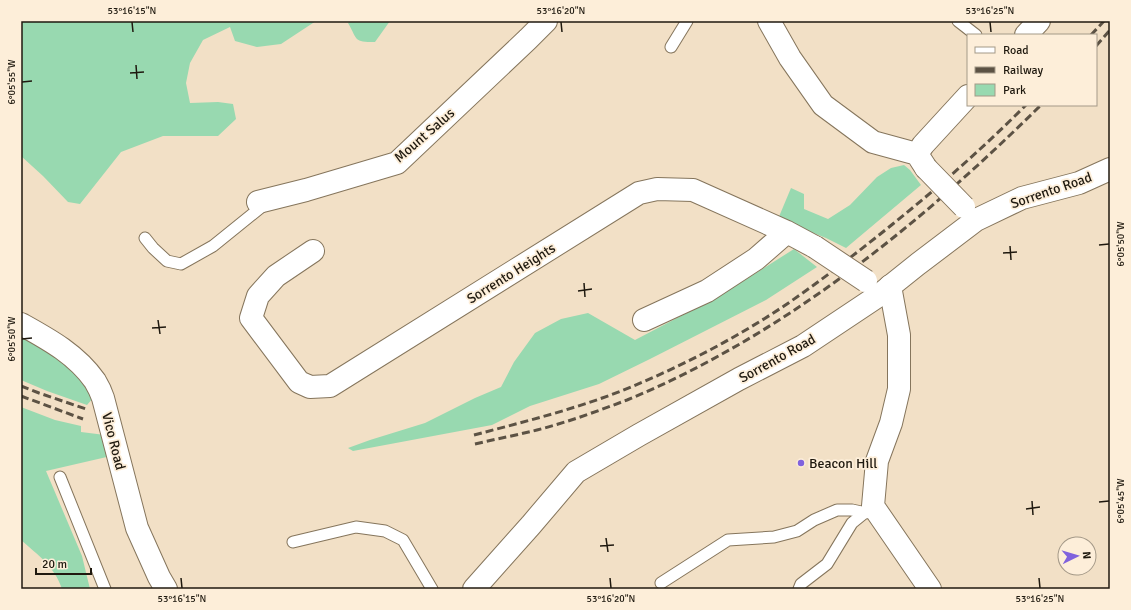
<svg xmlns="http://www.w3.org/2000/svg" width="1131" height="610" font-family="Signika,sans-serif">
<style>
.green{fill:#98d9b0}
.lines{fill:none;stroke-linecap:round;stroke-linejoin:round}
.service-casing{stroke:#85755c;stroke-width:13}
.minor-casing{stroke:#85755c;stroke-width:24}
.secondary-casing{stroke:#85755c;stroke-width:24}
.service{stroke:#fff;stroke-width:11}
.minor{stroke:#fff;stroke-width:22}
.secondary{stroke:#fff;stroke-width:22}
.rail{stroke:#5c5244;stroke-width:3;stroke-dasharray:8 4;stroke-linecap:butt}
.minor-bridge-casing{stroke:#85755c;stroke-width:24;stroke-linecap:butt}
.minor-bridge{stroke:#fff;stroke-width:22}
.ticks{fill:none;stroke:#1f190f;stroke-width:1.5}
.poi-dot{fill:#8062dd;stroke:#fdeed9;stroke-width:1.5}
.labels{text-anchor:middle;stroke-width:3.5;stroke-linejoin:round;paint-order:stroke}
.street-label{font-size:14px;fill:#1f190f;stroke:#fdeed9}
.poi-label{font-size:14px;fill:#1f190f;stroke:#fdeed9;text-anchor:start}
.neatline{fill:none;stroke:#1f190f;stroke-width:1.5}
.ticks-label{font-size:10px;text-anchor:middle;fill:#1f190f}
</style>
<rect width="100%" height="100%" fill="#f2e0c6"/>
<path class="green" d="M21 21H316L281 44 257 47 235 41 230 27 203 40 190 63 186 83 190 103 218 102 233 104 236 119 218 136H163L121 152 80 204 68 202 43 176 21 156Z
M350 21H390L375 42C353 42 358 40 348 23Z
M904 165 910 170 921 185 846 248 826 238 778 219 791 188 804 194V209L828 219 850 205 877 177 891 168Z
M794 249 817 267 766 300 650 359 599 384 530 406 492 425 353 451 348 448 370 440 425 423 475 398 501 387 514 362 535 333 561 319 588 313 635 340 721 295Z
M21 335 76 369 93 398 87 405 47 391 21 380Z
M21 407 55 420 81 426V432L105 435 111 456 46 471 82 556 90 589H62C55 567 38 555 21 540Z"/>
<g class="lines">
<g class="service-casing">
<path id="service" d="M958 21 976 35
M671 47 687 21
M145 238 153 248 167 261 181 264 213 246 265 204
M60 477 105 589
M293 542 356 527 385 531 403 540 432 589
M661 583 728 540 774 537 797 531 814 520 837 510H852L866 513
M799 589 801 584 827 564 852 523 868 510"/>
</g>
<g class="minor-casing">
<path id="minor" d="M769 21 790 58 823 105 873 142 917 154 926 168
M1026 35 1039 21
M917 154 923 145 968 96
M258 202 306 190 397 163 528 39 546 21
M313 251 276 276 258 296 251 318 299 382 310 387 330 386 639 193 657 189 693 190 787 232 815 247
M890 286 899 335V389L891 423 877 461 873 506 930 589
M644 320 707 291 756 259 787 232"/>
</g>
<g class="secondary-casing">
<path id="secondary" d="M21 324C48 339 76 354 95 381 98 386 101 392 103 398L137 528 159 577 166 589
M474 589 531 525 576 472 639 435 739 379 803 346 878 296 918 264 976 220 1022 198 1079 183 1110 169"/>
</g>
<use href="#service" class="service"/>
<use href="#minor" class="minor"/>
<use href="#secondary" class="secondary"/>
<path class="rail" d="M1091 35 1104 21
M1096 46 1110 30
M21 386 39 393 86 409
M21 396 83 419
M474 435C527 421 580 408 631 387 684 365 736 338 784 306 822 280 858 252 894 223 940 186 984 147 1026 105
M475 444C496 439 517 435 537 430 568 422 598 411 627 400 669 383 711 361 750 338 857 274 953 192 1041 105"/>
<g class="minor-bridge-casing">
<path id="minor-bridge" d="M926 168 964 207
M815 247 866 281"/>
</g>
<use href="#minor-bridge" class="minor-bridge"/>
</g>
<path class="ticks" d="M132 22 133 32M561 22 562 32M990 22 991 32M136 65 137 79M130 73 144 72M22 82 32 81M1099 245 1109 244M1010 246 1011 260M1003 253 1017 252M584 283 585 297M578 291 592 289M158 320 160 334M152 328 166 327M22 339 32 338M1032 501 1033 515M1099 502 1109 501M1026 509 1040 507M606 538 608 552M600 546 614 545M181 578 182 588M610 578 611 588M1039 578 1040 588"/>
<circle class="poi-dot" cx="801" cy="463" r="4"/>
<g class="labels">
<g class="street-label">
<text transform="translate(424 135) rotate(-41)" y="5">Mount Salus</text>
<text transform="translate(1051 190) rotate(-19)" y="5">Sorrento Road</text>
<text transform="translate(511 273) rotate(-32)" y="5">Sorrento Heights</text>
<text transform="translate(777 358) rotate(-29)" y="5">Sorrento Road</text>
<text transform="translate(114 441) rotate(76)" y="5">Vico Road</text>
</g>
<g class="poi-label">
<text x="809" y="468">Beacon Hill</text>
</g>
</g>
<rect width="1131" height="610" fill="none" stroke="#fdeed9" stroke-width="44"/>
<rect x="967" y="34" width="130" height="72" fill="#fdeed9" stroke="#a49988"/>
<rect x="975" y="47" width="20" height="6" fill="#ffffff" stroke="#a49988"/>
<text x="1003" y="54" font-size="12" fill="#1f190f">Road</text>
<rect x="975" y="67" width="20" height="6" fill="#5c5244" stroke="#a49988"/>
<text x="1003" y="74" font-size="12" fill="#1f190f">Railway</text>
<rect x="975" y="84" width="20" height="12" fill="#98d9b0" stroke="#a49988"/>
<text x="1003" y="94" font-size="12" fill="#1f190f">Park</text>
<g transform="translate(1077 556) rotate(85)"><circle r="19" fill="#fdeed9" stroke="#a49988"/>
<path d="M0-3L7 15L0 10L-7 15Z" fill="#8062dd"/>
<text y="-6" font-size="11" font-weight="bold" text-anchor="middle" fill="#1f190f">N</text>
</g>
<path d="M36 568v6h55v-6" fill="none" stroke="#1f190f" stroke-width="2"/>
<text x="42" y="568" font-size="12" fill="#1f190f" stroke="#fdeed9" stroke-width="3" paint-order="stroke">20 m</text>
<rect x="22" y="22" width="1087" height="566" class="neatline"/>
<g class="ticks-label">
<text x="132" y="14">53°16'15"N</text>
<text x="561" y="14">53°16'20"N</text>
<text x="990" y="14">53°16'25"N</text>
<text transform="translate(11 82) rotate(-90)" y="4">6°05'55"W</text>
<text transform="translate(1120 244) rotate(-90)" y="4">6°05'50"W</text>
<text transform="translate(11 339) rotate(-90)" y="4">6°05'50"W</text>
<text transform="translate(1120 501) rotate(-90)" y="4">6°05'45"W</text>
<text x="182" y="602">53°16'15"N</text>
<text x="611" y="602">53°16'20"N</text>
<text x="1040" y="602">53°16'25"N</text>
</g>
</svg>
